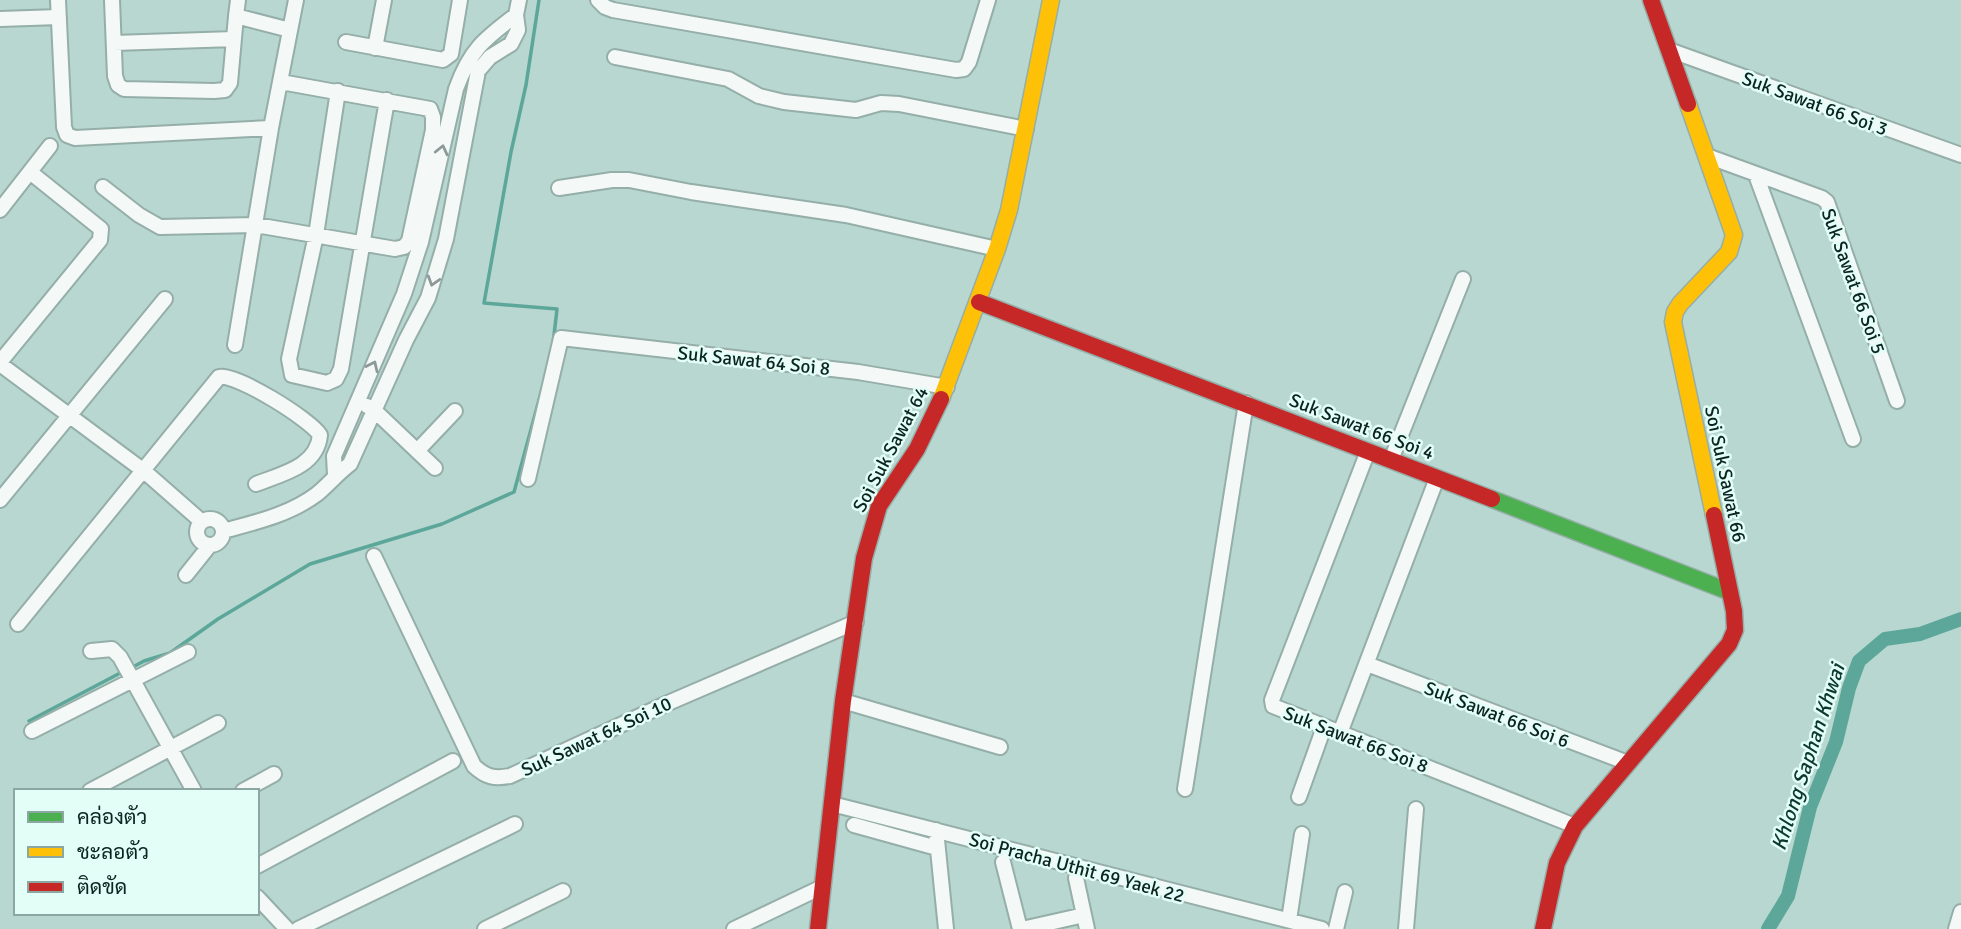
<svg xmlns="http://www.w3.org/2000/svg" width="1961" height="929" font-family="Signika,Sarabun,sans-serif">
<style>
.lines{fill:none;stroke-linecap:round;stroke-linejoin:round}
.stream{stroke:#5ca799;stroke-width:3.5}
.canal{stroke:#5ca799;stroke-width:14}
.street-casing{stroke:#95aea8;stroke-width:18}
.fast-casing{stroke:#95aea8;stroke-width:19}
.slow-casing{stroke:#95aea8;stroke-width:19}
.jam-casing{stroke:#95aea8;stroke-width:19}
.street{stroke:#f4f9f8;stroke-width:14}
.fast{stroke:#4caf50;stroke-width:16}
.slow{stroke:#ffc107;stroke-width:16}
.jam{stroke:#c62828;stroke-width:16}
.oneway{stroke:#8c9996}
.labels{text-anchor:middle;stroke-width:5;stroke-linejoin:round;paint-order:stroke}
.street-label{font-size:19px;fill:#0c231f;stroke:#e2fef7}
.water-label{font-size:21px;font-style:italic;fill:#0d3831;stroke:#e2fef7}
</style>
<rect width="100%" height="100%" fill="#b7d7d0"/>
<g class="lines">
<path class="stream" d="M539 0 526 85 511 152 484 303 557 309 553 344
M131 668 144 661 170 653 218 619 310 564 442 524 514 492 542 389
M29 721 124 671"/>
<path class="canal" d="M1768 929 1788 896 1810 807 1836 742 1849 688 1859 661 1885 639 1920 634 1961 619"/>
<g class="street-casing">
<path id="street" d="M58 0 64 127 67 135 75 138 271 128
M112 0 115 76 118 85 124 89 214 91 225 90 230 83 236 16 290 30
M598 0 605 7 613 10 956 70 964 69 969 62 988 0
M236 16 238 0
M0 19 59 17
M346 42 443 60 451 54 460 0
M114 43 234 39
M375 48 384 0
M1669 50 1961 155
M615 57 728 79 759 96 784 102 856 110 881 103 899 104 1026 129
M338 91 316 235 289 359 292 375 327 383 336 379 341 369 387 100
M1707 156 1822 198 1827 202 1897 401
M1756 175 1853 439
M103 187 139 215 160 227 256 225 395 249 404 247 409 241 433 130V117L430 109 281 82
M559 188 612 180H629L691 192 846 215 997 249
M0 210 50 146
M235 345 271 128 296 0
M0 362 100 240 101 229 30 172
M0 364 144 471 201 521
M367 406 374 410 435 468
M417 451 455 411
M1368 451 1272 700 1273 706 1575 826
M1391 460 1463 279
M335 475 334 456 404 294 421 242 456 89C470 50 484 39 516 15
M528 479 561 338 858 372 947 387
M0 500 165 299
M197 532a13 13 0 1 1 26 0a13 13 0 1 1-26 0Z
M223 531C256 522 289 515 317 494 328 485 338 473 350 464L406 340 428 298 446 239 478 71 490 57 511 44 518 30 516 15 519 0
M374 556 474 766C486 777 494 779 510 776L668 703 856 622
M186 575 210 545
M18 624 219 377C236 373 311 420 320 435 317 467 281 474 256 484
M91 651 112 649 120 657 194 791
M1367 664 1628 763
M843 701 1000 747
M32 731 188 652
M1340 733 1437 478
M1185 789 1246 403
M90 791 218 723
M243 791 274 774
M1299 797 1324 727
M832 804 1322 929
M854 825 937 848
M936 830 946 929
M1003 862 1020 929
M257 866 453 761
M1076 878 1087 929
M257 897 287 929
M1289 920 1302 834
M298 929 515 824
M485 929 563 891
M734 929 822 887
M1022 929 1084 915
M1336 929 1345 892
M1406 929 1416 809
M1956 929 1961 912"/>
</g>
<g class="fast-casing">
<path id="fast" d="M1492 499 1730 592"/>
</g>
<g class="slow-casing">
<path id="slow" d="M1688 104 1734 235 1729 252 1680 304 1675 312 1673 322 1714 515
M941 399 997 249 1009 210 1051 0"/>
</g>
<g class="jam-casing">
<path id="jam" d="M1651 0 1688 104
M979 302 1492 499
M818 929 843 701 864 558 879 506 917 449 941 399
M1543 929 1557 863 1575 826 1729 644 1735 630 1734 611 1714 515"/>
</g>
<use href="#street" class="street"/>
<use href="#fast" class="fast"/>
<use href="#slow" class="slow"/>
<use href="#jam" class="jam"/>
</g>
<defs><path id="oneway-chevron" d="M-2-3.5L2.5 0L-2 3.5" fill="none" stroke-width="1.6" stroke-linecap="round" stroke-linejoin="round" transform="scale(1.75)"/></defs>
<g class="oneway">
<use href="#oneway-chevron" transform="translate(442 150) rotate(-77)"/>
<use href="#oneway-chevron" transform="translate(433 281) rotate(107)"/>
<use href="#oneway-chevron" transform="translate(373 366) rotate(-65)"/>
</g>
<g class="labels">
<g class="street-label">
<text transform="translate(1815 103) rotate(20)" y="7">Suk Sawat 66 Soi 3</text>
<text transform="translate(1854 281) rotate(70)" y="7">Suk Sawat 66 Soi 5</text>
<text transform="translate(754 360) rotate(6)" y="7">Suk Sawat 64 Soi 8</text>
<text transform="translate(1362 426) rotate(21)" y="7">Suk Sawat 66 Soi 4</text>
<text transform="translate(890 449) rotate(-62)" y="7">Soi Suk Sawat 64</text>
<text transform="translate(1726 474) rotate(78)" y="7">Soi Suk Sawat 66</text>
<text transform="translate(1497 714) rotate(21)" y="7">Suk Sawat 66 Soi 6</text>
<text transform="translate(596 736) rotate(-25)" y="7">Suk Sawat 64 Soi 10</text>
<text transform="translate(1356 739) rotate(21)" y="7">Suk Sawat 66 Soi 8</text>
<text transform="translate(1077 867) rotate(15)" y="7">Soi Pracha Uthit 69 Yaek 22</text>
</g>
<g class="water-label">
<text transform="translate(1808 757) rotate(-72)" y="7">Khlong Saphan Khwai</text>
</g>
</g>
<rect x="14" y="789" width="245" height="126" fill="#e2fef7" stroke="#8ca6a1" stroke-width="2"/>
<rect x="28" y="812" width="35" height="10" fill="#4caf50" stroke="#8ca6a1" stroke-width="2"/>
<text x="77" y="824" font-size="21" fill="#0c231f">คล่องตัว</text>
<rect x="28" y="847" width="35" height="10" fill="#ffc107" stroke="#8ca6a1" stroke-width="2"/>
<text x="77" y="859" font-size="21" fill="#0c231f">ชะลอตัว</text>
<rect x="28" y="882" width="35" height="10" fill="#c62828" stroke="#8ca6a1" stroke-width="2"/>
<text x="77" y="894" font-size="21" fill="#0c231f">ติดขัด</text>
</svg>
